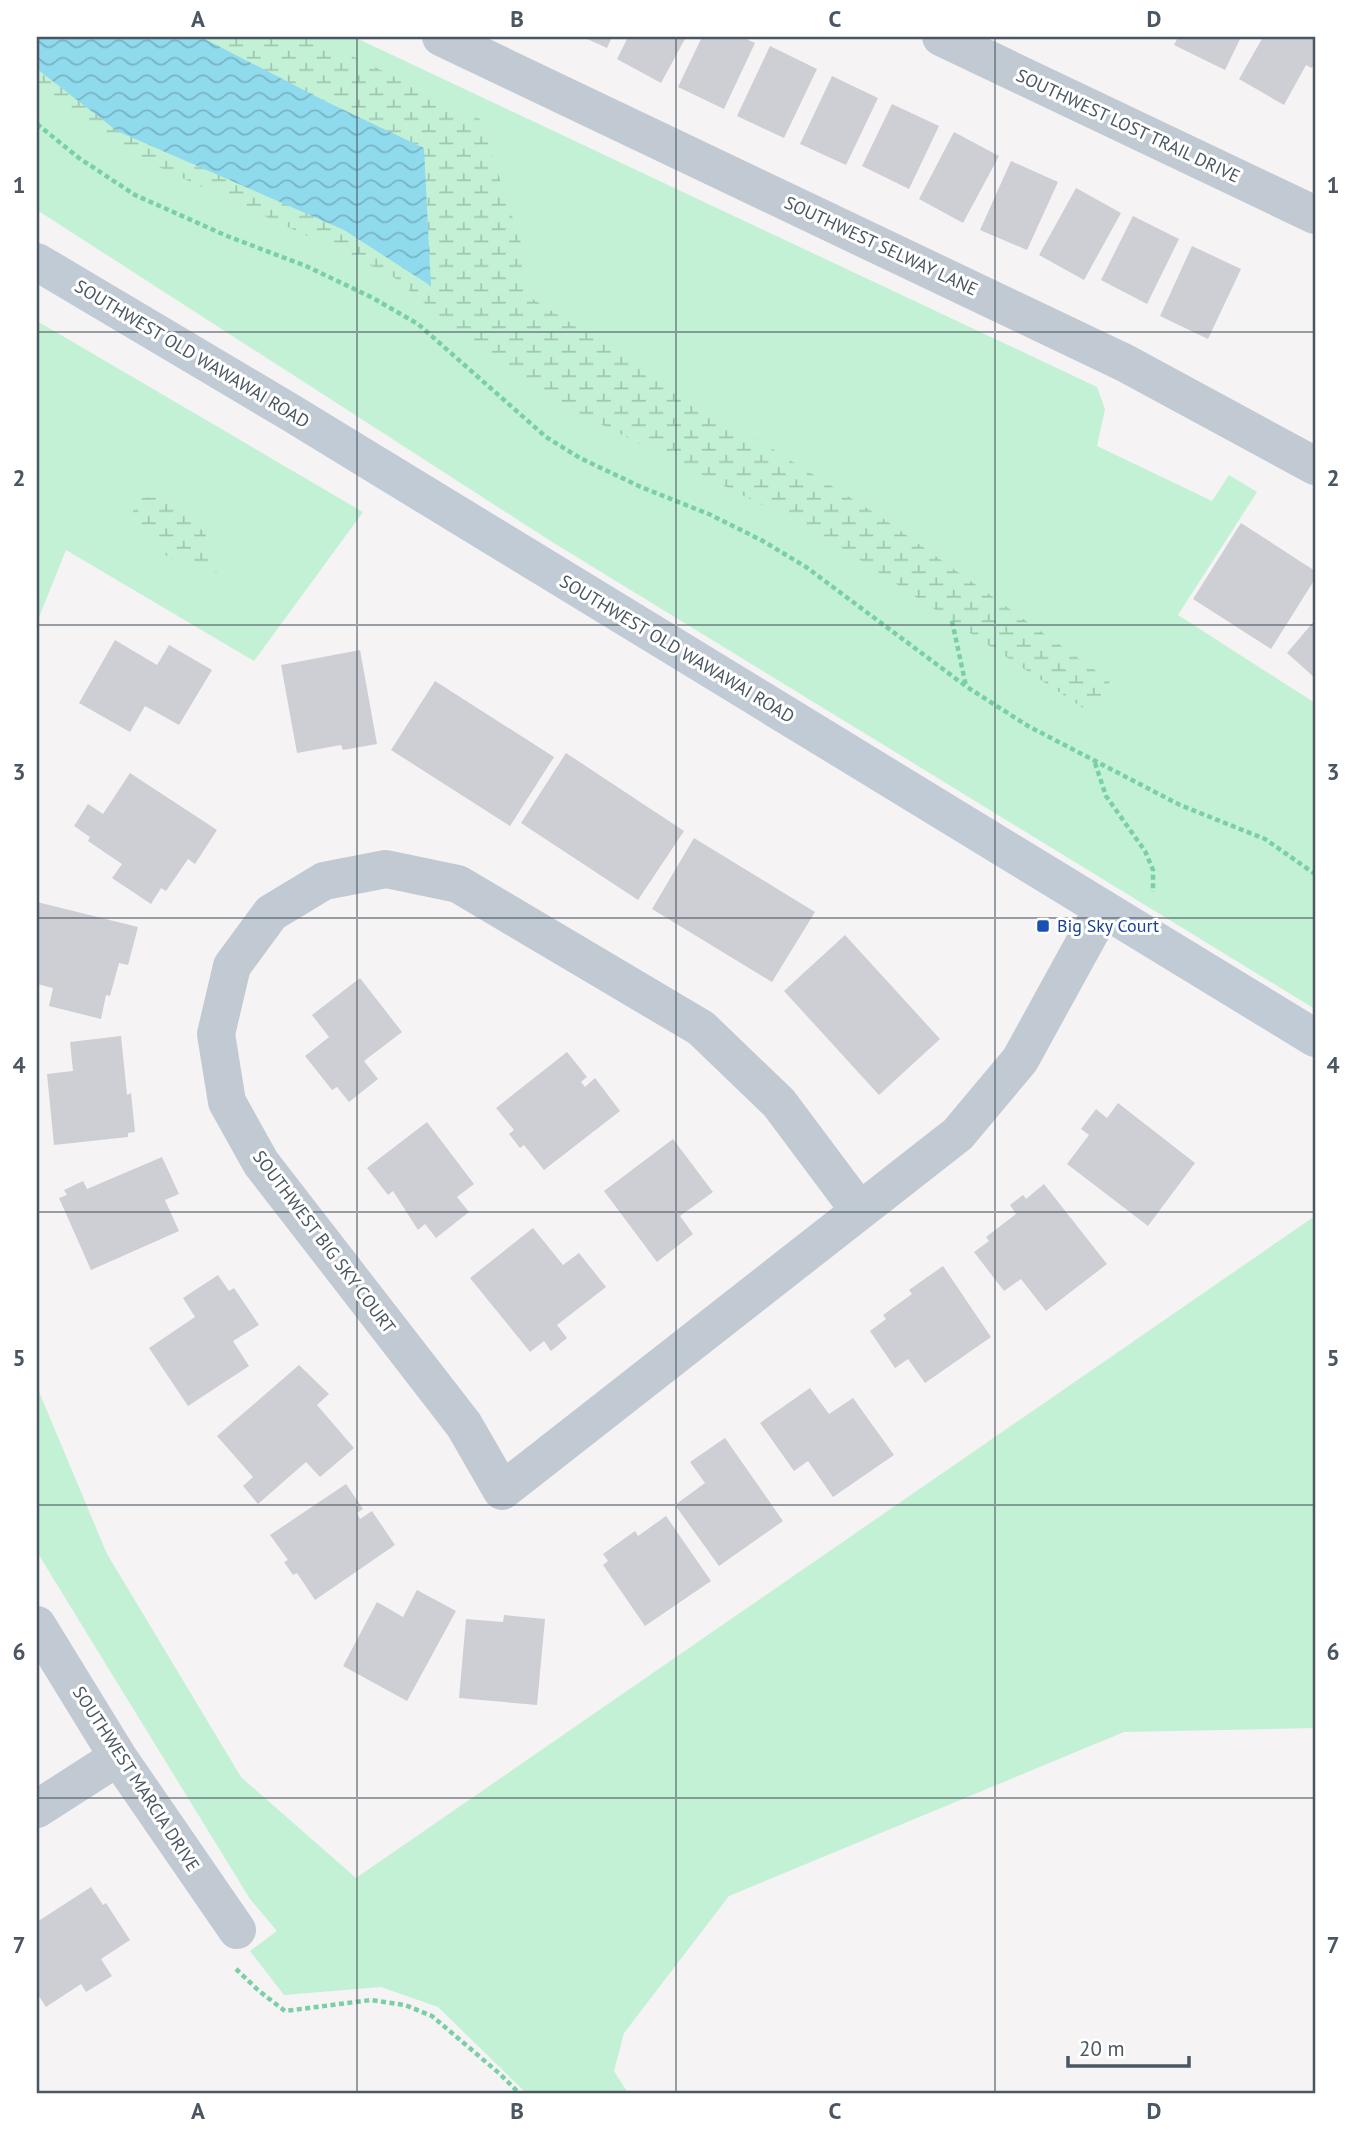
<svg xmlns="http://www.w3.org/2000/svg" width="1352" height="2130" font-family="'PT Sans',sans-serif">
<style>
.green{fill:#c3f1d5}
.wetland{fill:url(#wetland-marsh)}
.water{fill:url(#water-waves)}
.building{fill:#cdcfd5}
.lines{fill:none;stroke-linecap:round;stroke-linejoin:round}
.path{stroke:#7ad0a6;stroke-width:4.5;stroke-dasharray:5 3.5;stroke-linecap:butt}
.minor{stroke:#c1cad2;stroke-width:38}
.secondary{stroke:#c1cbd6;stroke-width:38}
.grid{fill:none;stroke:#4a5661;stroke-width:2;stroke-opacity:0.55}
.transit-dot{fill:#1a4fb4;stroke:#fff;stroke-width:2.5}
.labels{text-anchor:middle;stroke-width:6;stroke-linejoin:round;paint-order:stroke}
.street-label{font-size:18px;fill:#4a5661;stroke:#fff}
.transit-label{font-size:18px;fill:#164399;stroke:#fff;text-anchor:start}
.neatline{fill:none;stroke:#4a5661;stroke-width:2.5}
.grid-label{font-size:23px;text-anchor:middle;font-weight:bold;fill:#4a5661}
</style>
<defs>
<pattern id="wetland-marsh" width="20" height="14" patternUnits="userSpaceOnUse" patternTransform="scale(1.75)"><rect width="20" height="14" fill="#c3f1d5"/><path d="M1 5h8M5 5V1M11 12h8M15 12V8" fill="none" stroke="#a0c6b0"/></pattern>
<pattern id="water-waves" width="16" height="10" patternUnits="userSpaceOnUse" patternTransform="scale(1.75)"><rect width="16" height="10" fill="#90daee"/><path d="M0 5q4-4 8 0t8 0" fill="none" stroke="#78b4c4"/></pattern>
</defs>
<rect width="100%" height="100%" fill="#f5f3f3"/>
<path class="green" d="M37 37H354L1097 387 1105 409 1097 446 1212 501 1229 475 1257 492 1178 615 1315 703V1009L549 540 37 210Z
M37 321 363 512 254 661 66 550 37 622Z
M1315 1216V1728L1124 1732 729 1896 624 2033 614 2071 628 2093H526L438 2007 381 1987 284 1995 250 1951 277 1931 250 1899 37 1552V1387L107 1554 241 1777 356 1878Z"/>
<path class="wetland" d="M37 37H314L480 119 521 243 523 293 881 517 1110 681 1092 714 824 536 521 384 391 275 105 142 37 82Z
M166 497 205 533 217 572 169 558 130 521 137 498Z"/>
<path class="water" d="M37 37H201L325 101 424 148 431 286 344 230 117 131 37 69Z"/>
<path class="building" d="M583 37H612L607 48Z
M628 37H686L661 83 617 59Z
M702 37H742L755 43 724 109 678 87Z
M1178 37H1241L1225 70 1174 45Z
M1263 37H1315V62L1312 68 1306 65 1284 105 1239 79Z
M770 46 817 69 784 138 737 116Z
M832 76 878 98 846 165 800 144Z
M892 104 939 126 909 189 862 166Z
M954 132 999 156 963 223 919 199Z
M1011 161 1058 182 1027 250 980 230Z
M1076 188 1121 213 1084 280 1039 255Z
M1133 216 1179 239 1147 304 1101 280Z
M1192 246 1241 269 1208 339 1160 316Z
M1241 523 1315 571V579L1271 649 1193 599Z
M1315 620V678L1287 653Z
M115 640 157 665 169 645 212 670 179 725 145 706 130 732 79 703Z
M360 650 377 744 343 750 341 745 297 753 281 665Z
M435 681 554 757 510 826 391 750Z
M566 753 684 831 638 900 521 823Z
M130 773 217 830 195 864 188 859 166 891 161 888 151 904 112 878 122 864 88 841 90 837 74 826 88 804 103 814Z
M694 838 815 912 772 982 652 909Z
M37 902 138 927 128 965 119 963 110 996 106 995 101 1019 49 1006 53 988 37 984Z
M845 935 940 1039 879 1095 784 991Z
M360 978 402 1032 364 1061 378 1079 349 1102 337 1087 332 1090 305 1056 329 1037 312 1015Z
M121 1036 127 1095 131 1093 135 1132 128 1133V1137L54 1145 47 1074 73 1071 70 1042Z
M567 1052 587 1077 581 1082 585 1087 595 1078 620 1111 544 1170 524 1145 520 1148 509 1134 514 1130 496 1108Z
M1118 1103 1195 1163 1148 1226 1067 1164 1089 1135 1081 1129 1096 1109 1107 1118Z
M427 1122 474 1184 457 1197 469 1212 436 1238 425 1224 418 1230 393 1191 388 1195 367 1168Z
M673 1139 713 1192 680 1216 693 1234 657 1262 604 1191Z
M162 1157 179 1194 165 1200 179 1231 91 1270 59 1198 67 1195 64 1190 83 1181 87 1189Z
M1044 1184 1107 1264 1046 1311 1021 1279 1004 1291 974 1252 989 1241 986 1237 1016 1214 1010 1205 1023 1195 1026 1199Z
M533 1228 563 1265 579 1253 606 1287 557 1325 567 1338 551 1351 544 1341 530 1352 470 1278Z
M943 1266 991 1337 925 1383 908 1359 895 1368 870 1331 886 1319 883 1315 912 1294 909 1290Z
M218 1275 229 1291 234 1288 259 1325 233 1341 249 1366 188 1406 149 1348 195 1317 183 1298Z
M299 1365 329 1394 317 1405 354 1448 320 1477 306 1462 258 1504 243 1486 253 1477 217 1436Z
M810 1388 829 1414 853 1398 894 1455 833 1497 808 1461 794 1471 760 1423Z
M725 1438 783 1521 719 1566 675 1505 705 1483 690 1462Z
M346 1484 363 1509 357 1513 360 1519 372 1511 395 1545 315 1600 297 1573 293 1575 284 1562 288 1560 270 1535Z
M666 1516 711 1581 645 1626 603 1565 608 1561 603 1554 635 1531 638 1536Z
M417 1590 456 1611 407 1701 343 1666 377 1602 403 1617Z
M504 1615 545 1619 537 1705 459 1698 466 1619 503 1622Z
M91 1887 103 1905 106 1903 130 1940 101 1959 112 1976 86 1992 81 1984 46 2007 37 1993V1922Z"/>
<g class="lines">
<path class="path" d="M37 124 79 158 135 195 227 236 306 266 373 298 418 324 546 437 580 458 641 487 711 515 763 541 806 567 967 687 1028 726 1180 805 1265 839 1315 874
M952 621 966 686
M1095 763 1106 796 1145 851 1153 870V892
M236 1969 259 1991 285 2011 371 2000 405 2005 432 2016 500 2074 519 2093"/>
<path class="minor" d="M441 37 1125 363 1315 466
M941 37 1315 215
M859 1210 779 1103 701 1028 458 884 386 869 324 881 271 913 232 966 216 1034 227 1102 261 1163 464 1425 502 1491 958 1134 1020 1060 1103 909
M37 1625 118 1757 237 1930
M37 1809 118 1757"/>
<path class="secondary" d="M37 262 288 411 1315 1038"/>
</g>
<path class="grid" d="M357 37V2093M676 37V2093M995 37V2093M37 332H1315M37 625H1315M37 918H1315M37 1212H1315M37 1505H1315M37 1798H1315"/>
<rect class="transit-dot" x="1036" y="919" width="14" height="14" rx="3.5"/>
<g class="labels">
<g class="street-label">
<text transform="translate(1128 126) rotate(25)" y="6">SOUTHWEST LOST TRAIL DRIVE</text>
<text transform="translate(881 246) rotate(25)" y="6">SOUTHWEST SELWAY LANE</text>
<text transform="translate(192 354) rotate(31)" y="6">SOUTHWEST OLD WAWAWAI ROAD</text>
<text transform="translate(677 649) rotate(31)" y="6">SOUTHWEST OLD WAWAWAI ROAD</text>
<text transform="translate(324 1242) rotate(53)" y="6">SOUTHWEST BIG SKY COURT</text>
<text transform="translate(136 1779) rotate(57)" y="6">SOUTHWEST MARCIA DRIVE</text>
</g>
<g class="transit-label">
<text x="1057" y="932">Big Sky Court</text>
</g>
</g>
<rect width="1352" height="2130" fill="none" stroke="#ffffff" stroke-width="77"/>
<path d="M1068 2056v10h121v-10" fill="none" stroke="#4a5661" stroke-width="3.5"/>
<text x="1079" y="2056" font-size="21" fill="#4a5661" stroke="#ffffff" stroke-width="5" paint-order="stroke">20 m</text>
<rect x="38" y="38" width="1276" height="2054" class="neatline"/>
<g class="grid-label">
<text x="198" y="27">A</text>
<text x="517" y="27">B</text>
<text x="835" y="27">C</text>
<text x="1154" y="27">D</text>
<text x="19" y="193">1</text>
<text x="1333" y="193">1</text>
<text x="19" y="486">2</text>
<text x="1333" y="486">2</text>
<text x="19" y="780">3</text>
<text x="1333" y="780">3</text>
<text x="19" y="1073">4</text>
<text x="1333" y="1073">4</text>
<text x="19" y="1366">5</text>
<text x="1333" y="1366">5</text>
<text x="19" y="1660">6</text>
<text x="1333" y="1660">6</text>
<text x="19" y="1953">7</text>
<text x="1333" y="1953">7</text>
<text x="198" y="2119">A</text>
<text x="517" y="2119">B</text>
<text x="835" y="2119">C</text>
<text x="1154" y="2119">D</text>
</g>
</svg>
